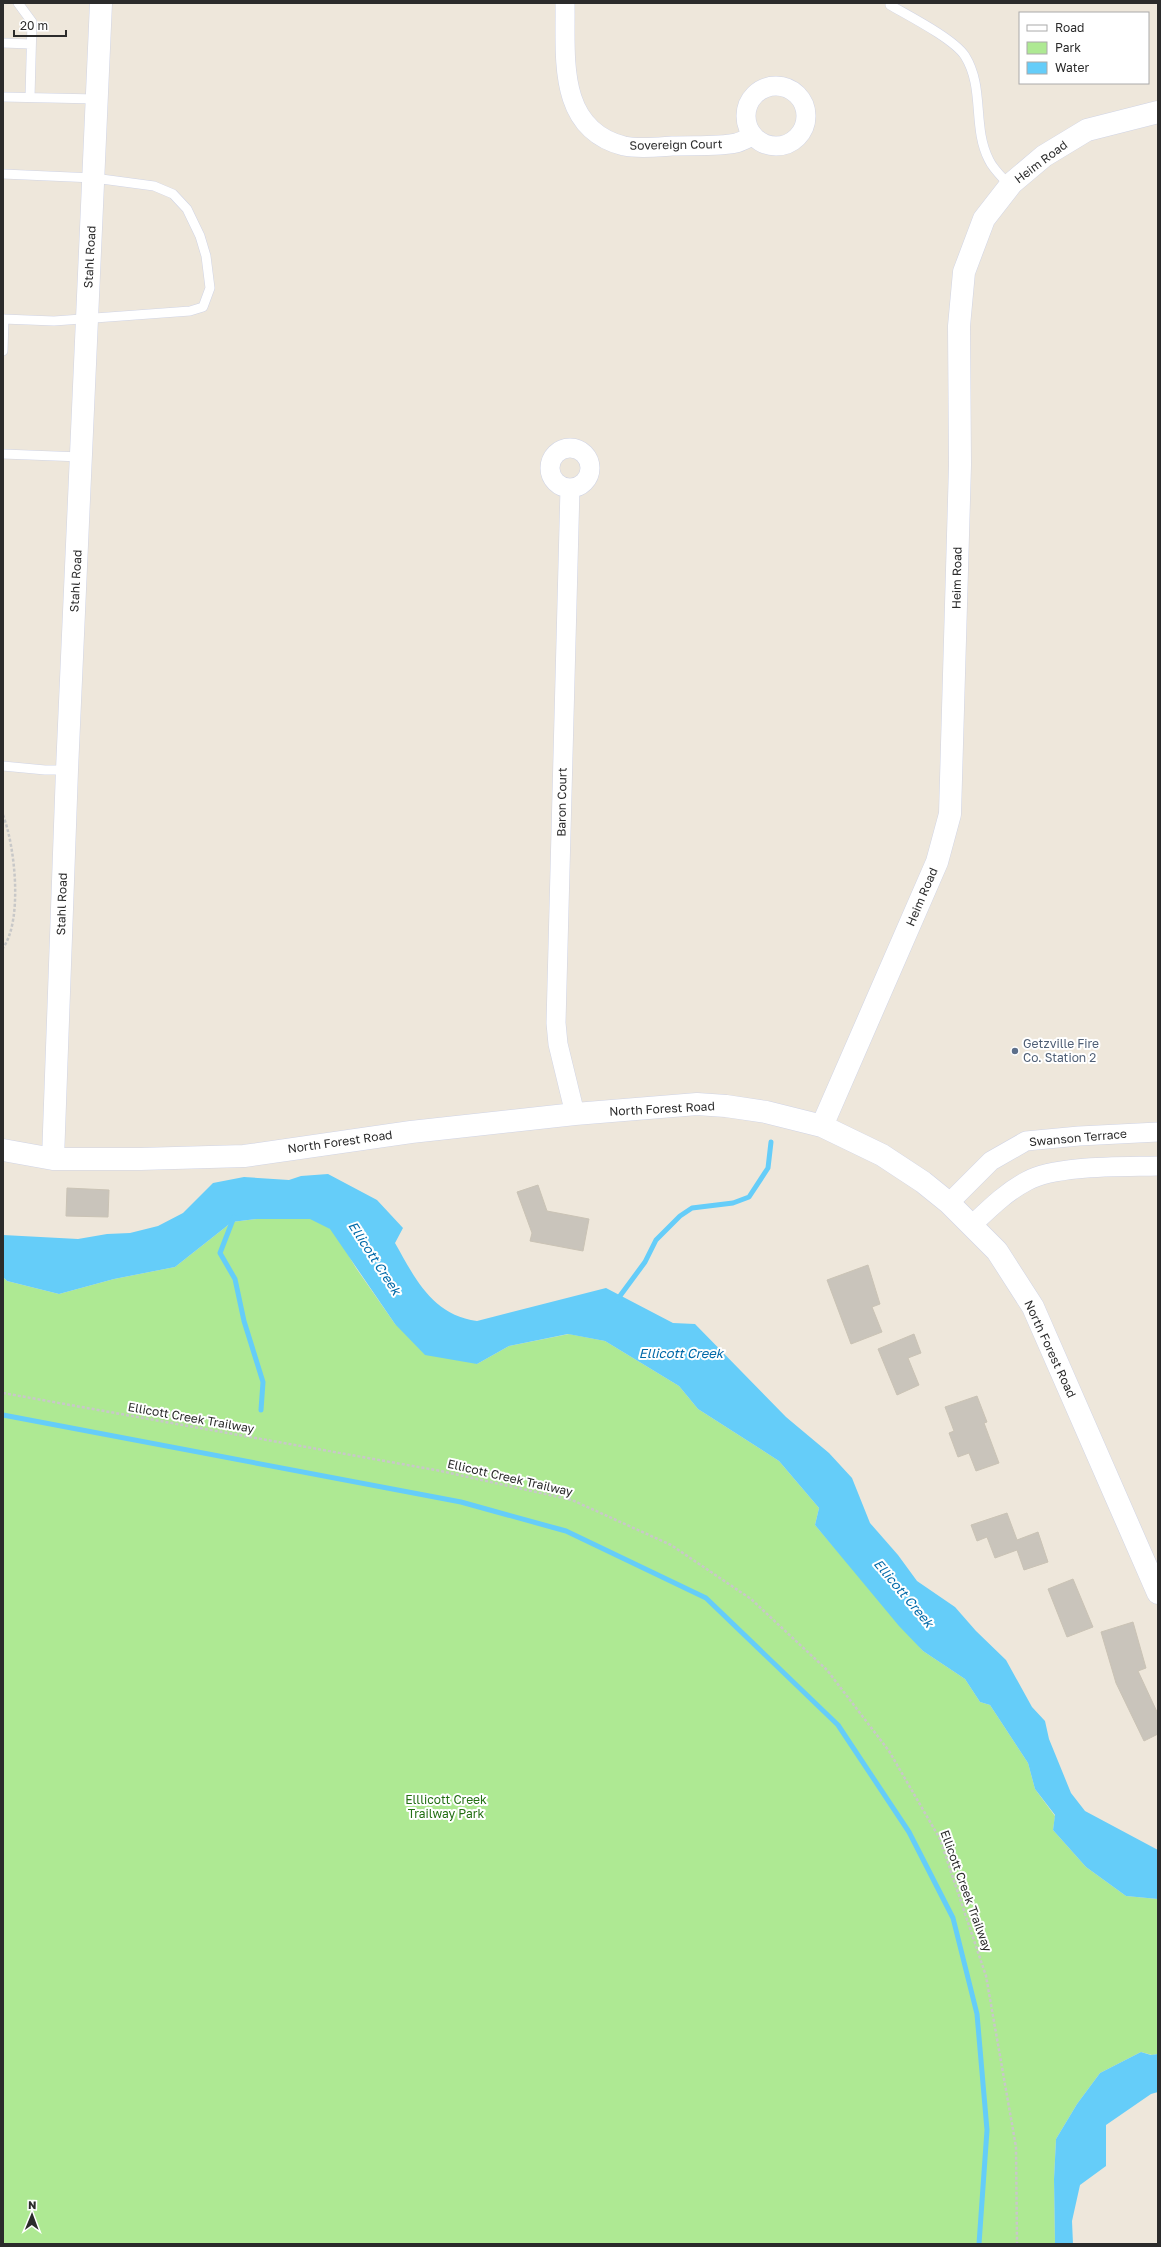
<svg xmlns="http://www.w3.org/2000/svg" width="1161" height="2247" font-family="'Golos Text',sans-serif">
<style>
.green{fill:#aee993}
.water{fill:#65cdf9}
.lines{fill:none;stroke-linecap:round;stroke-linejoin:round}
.stream{stroke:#65cdf9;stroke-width:5}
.building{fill:#c9c4bb;stroke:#cac3b5}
.lane-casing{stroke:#d0d4e5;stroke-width:10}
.street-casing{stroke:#d0d4e5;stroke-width:20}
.secondary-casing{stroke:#d0d4e5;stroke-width:23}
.path{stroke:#c8c8c8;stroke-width:2.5;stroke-dasharray:3 2;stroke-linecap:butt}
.lane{stroke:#fff;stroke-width:9}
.street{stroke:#fff;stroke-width:19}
.secondary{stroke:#fff;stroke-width:22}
.service-dot{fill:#5c6f8a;stroke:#fff;stroke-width:1.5}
.labels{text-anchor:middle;stroke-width:4;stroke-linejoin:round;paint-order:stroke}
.street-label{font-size:12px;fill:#2b2b2b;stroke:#fff}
.service-label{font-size:12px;fill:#4e5e75;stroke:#fff;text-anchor:start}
.park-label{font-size:12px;fill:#236f13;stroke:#fff}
.water-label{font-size:13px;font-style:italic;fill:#0169a8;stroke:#fff}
</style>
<rect width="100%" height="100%" fill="#eee7db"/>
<path class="green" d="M257 1219H315L334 1231 356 1268 395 1324 477 1364 509 1346 569 1334 605 1341 679 1386 698 1409 779 1461 819 1508 815 1525 923 1651 965 1679 980 1702 990 1705 1028 1763 1035 1789 1055 1816 1053 1830 1086 1867 1126 1896 1158 1899V2054L1152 2055 1141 2052 1100 2073 1077 2104 1056 2139 1054 2179 1055 2244H3V1277L7 1281 59 1294 114 1279 175 1267 232 1222Z"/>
<path class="water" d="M328 1174 377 1200 403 1228 395 1243C415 1278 432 1315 477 1321L606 1288 673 1323 695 1324 786 1417 829 1453 852 1478 870 1523 898 1555 917 1581 955 1607 976 1631 1006 1660 1032 1707 1045 1721 1049 1739 1071 1793 1085 1811 1158 1850V1899L1126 1896 1086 1867 1053 1830 1055 1815 1035 1789 1028 1763 990 1705 980 1702 965 1679 923 1651 899 1626 815 1525 819 1508 779 1461 698 1409 679 1386 605 1341 568 1334 509 1346 477 1364 425 1355 395 1324 330 1229 310 1219H257L232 1222 175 1267 114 1279 59 1294 7 1281 3 1277V1235L78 1239 107 1234 130 1233 158 1226 183 1213 213 1183 244 1177 289 1180 301 1176Z
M1141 2052 1151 2055 1158 2054V2092L1151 2094 1106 2125V2166L1080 2185 1072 2221 1073 2244H1055L1054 2179 1056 2139 1077 2104 1100 2073Z"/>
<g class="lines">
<path class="stream" d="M234 1217 220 1253 235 1279 244 1321 263 1382 261 1410
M617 1300 645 1262 656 1240 680 1216 692 1208 733 1203 749 1197 768 1168 771 1142
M3 1415 461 1502 566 1531 706 1598 838 1725 909 1832 953 1918 977 2014 987 2130 979 2244"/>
</g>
<path class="building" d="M538 1185 547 1211 589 1219 583 1251 530 1241 532 1233 517 1192Z
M67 1188 109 1190 108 1217 66 1216Z
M868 1265 880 1304 872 1307 882 1332 851 1344 827 1280Z
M914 1334 921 1353 908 1358 919 1385 897 1395 878 1349Z
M977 1396 987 1422 984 1423 999 1463 976 1471 969 1453 958 1457 949 1433 954 1431 945 1407Z
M1007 1513 1017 1540 1038 1532 1048 1562 1024 1570 1017 1550 995 1558 987 1537 977 1541 971 1525Z
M1073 1579 1093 1627 1067 1637 1048 1589Z
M1133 1622 1146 1668 1138 1671 1158 1714V1734L1144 1741 1116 1683 1101 1632Z"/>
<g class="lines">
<g class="lane-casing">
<path id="lane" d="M18 3 32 22 30 97
M890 5C909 16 954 39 965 56 985 88 972 127 989 160 993 169 1003 178 1010 186
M3 43 31 44
M3 97 97 99
M3 174 94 178 154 186 173 194 187 209 200 236 206 256 210 288 203 307 190 311 54 321 3 319
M3 351 4 319
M3 454 81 457
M3 766 45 770H67"/>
</g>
<g class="street-casing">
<path id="street" d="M565 3C566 56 556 129 624 146 639 149 657 147 672 146 692 145 718 147 736 143 741 142 747 138 753 136
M746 116a30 30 0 1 1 60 0a30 30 0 1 1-60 0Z
M550 468a20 20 0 1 1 40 0a20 20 0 1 1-40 0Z
M570 488 556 1023 558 1044 575 1114
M949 1203 991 1161 1026 1141 1079 1136 1158 1132
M972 1225C990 1208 1006 1192 1027 1181 1056 1165 1123 1167 1158 1166"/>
</g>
<g class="secondary-casing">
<path id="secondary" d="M822 1126 937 862 950 814 960 465 959 326 964 272 984 219 1012 183 1044 156 1087 130 1158 112
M3 1150 53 1159H140L244 1156 411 1132 575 1114 697 1104 726 1106 766 1112 822 1126 882 1155 923 1182 949 1203 997 1251 1033 1307 1158 1593
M53 1159 67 770 101 3"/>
</g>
<path class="path" d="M3 815C15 846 23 920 3 948
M3 1393 441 1471 572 1500 671 1545 751 1599 827 1670 889 1751 940 1839 986 1976 1016 2147 1017 2244"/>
<use href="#lane" class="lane"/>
<use href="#street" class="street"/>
<use href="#secondary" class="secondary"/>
</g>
<circle class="service-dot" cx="1015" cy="1051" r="4"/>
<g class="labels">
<g class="street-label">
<text transform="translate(676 145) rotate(-1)" y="4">Sovereign Court</text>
<text transform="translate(1041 162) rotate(-37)" y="4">Heim Road</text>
<text transform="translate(90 257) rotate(-87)" y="4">Stahl Road</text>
<text transform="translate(957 578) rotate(-89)" y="4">Heim Road</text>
<text transform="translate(76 581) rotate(-87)" y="4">Stahl Road</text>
<text transform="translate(562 802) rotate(-89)" y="4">Baron Court</text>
<text transform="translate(922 897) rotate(-67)" y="4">Heim Road</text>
<text transform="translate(62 904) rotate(-88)" y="4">Stahl Road</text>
<text transform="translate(662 1109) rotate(-3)" y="4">North Forest Road</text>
<text transform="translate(1078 1138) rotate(-5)" y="4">Swanson Terrace</text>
<text transform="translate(340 1142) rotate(-8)" y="4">North Forest Road</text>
<text transform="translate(1050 1349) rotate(65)" y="4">North Forest Road</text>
<text transform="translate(191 1418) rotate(10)" y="4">Ellicott Creek Trailway</text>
<text transform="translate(510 1478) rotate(13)" y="4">Ellicott Creek Trailway</text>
<text transform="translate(966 1891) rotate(70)" y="4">Ellicott Creek Trailway</text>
</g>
<g class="service-label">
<text x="1023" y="1048">Getzville Fire<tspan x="1023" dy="14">Co. Station 2</tspan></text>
</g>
<g class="park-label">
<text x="446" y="1804">Elllicott Creek<tspan x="446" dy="14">Trailway Park</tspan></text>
</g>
<g class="water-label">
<text transform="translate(375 1258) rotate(57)" y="5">Ellicott Creek</text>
<text x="681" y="1358">Ellicott Creek</text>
<text transform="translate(904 1593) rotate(50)" y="5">Ellicott Creek</text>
</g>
</g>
<rect width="1161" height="2247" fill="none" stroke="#2b2b2b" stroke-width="8"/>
<rect x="1019" y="12" width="130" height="72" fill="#ffffff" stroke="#aaaaaa"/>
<rect x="1027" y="25" width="20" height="6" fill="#ffffff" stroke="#aaaaaa"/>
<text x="1055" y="32" font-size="12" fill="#2b2b2b">Road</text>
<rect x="1027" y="42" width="20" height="12" fill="#aee993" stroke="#aaaaaa"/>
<text x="1055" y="52" font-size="12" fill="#2b2b2b">Park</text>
<rect x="1027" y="62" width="20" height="12" fill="#65cdf9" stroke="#aaaaaa"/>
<text x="1055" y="72" font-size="12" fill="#2b2b2b">Water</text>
<g transform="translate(32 2215) rotate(1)" stroke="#ffffff" stroke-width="3" paint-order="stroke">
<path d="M0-3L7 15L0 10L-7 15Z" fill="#2b2b2b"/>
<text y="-6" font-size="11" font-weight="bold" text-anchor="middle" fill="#2b2b2b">N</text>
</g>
<path d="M14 30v6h52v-6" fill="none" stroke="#2b2b2b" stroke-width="2"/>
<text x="20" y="30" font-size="12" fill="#2b2b2b" stroke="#ffffff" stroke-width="3" paint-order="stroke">20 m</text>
</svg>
